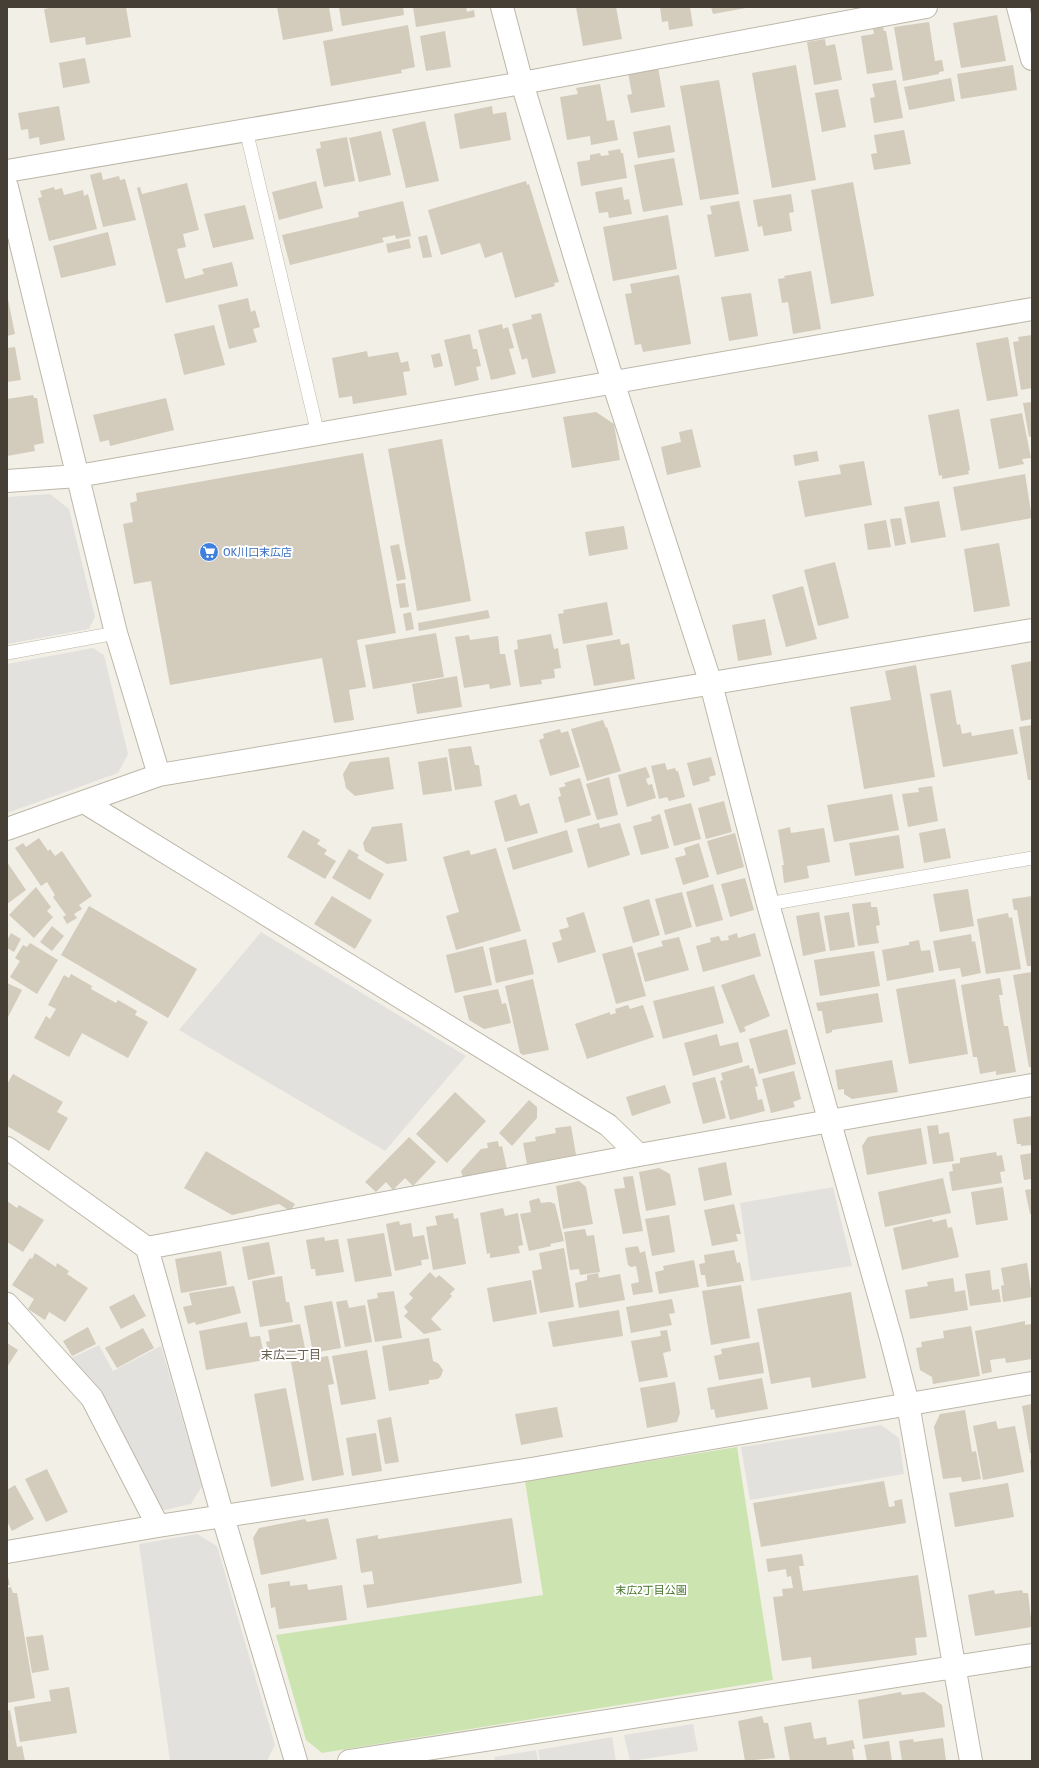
<svg xmlns="http://www.w3.org/2000/svg" width="1039" height="1768" font-family="'Fira Sans','Noto Sans JP',sans-serif">
<style>
.green{fill:#cce5b0}
.parking{fill:#e3e1de}
.building{fill:#d3cbbc}
.lines{fill:none;stroke-linecap:round;stroke-linejoin:round}
.service-casing{stroke:#bdb7a9;stroke-width:14}
.minor-casing{stroke:#bdb7a9;stroke-width:24}
.service{stroke:#fff;stroke-width:13}
.minor{stroke:#fff;stroke-width:22}
.labels{text-anchor:middle;stroke-width:4;stroke-linejoin:round;paint-order:stroke}
.shop-label{font-size:11px;fill:#366cbe;stroke:#fff;text-anchor:start}
.park-label{font-size:11px;fill:#45742b;stroke:#fff}
.neighbourhood-label{font-size:12px;fill:#675d4d;stroke:#fff}
</style>
<rect width="100%" height="100%" fill="#f2efe6"/>
<path class="green" d="M737 1447 773 1680 322 1753 306 1740 276 1635 543 1595 525 1481Z"/>
<path class="parking" d="M50 494 69 509 95 617 89 629 7 644V497Z
M93 648 104 655 128 754 118 773 7 813V664Z
M261 932 466 1056 385 1151 179 1030Z
M833 1187 852 1266 751 1281 740 1203Z
M99 1345 113 1371 161 1346 202 1486 191 1504 160 1511 69 1359Z
M881 1425 899 1438 904 1474 750 1500 741 1447Z
M197 1534 217 1546 275 1745 267 1761H170L139 1544Z
M693 1724 698 1751 630 1761 624 1735Z
M612 1737 616 1761H540L538 1750Z
M536 1750 538 1761H495L494 1757Z"/>
<path class="building" d="M56 7H126L131 37 86 45 85 37 50 43 44 9Z
M277 7H329L333 31 283 40Z
M339 7H403L404 15 342 26Z
M413 7H466L467 12 474 10 475 17 416 27Z
M576 7H616L622 39 583 46Z
M660 7H690L693 26 669 30 668 21 662 22Z
M711 7H746V8L713 14Z
M997 15 1006 61 961 68 953 23Z
M929 22 935 61 942 60 944 71 939 72V74L903 81 894 27Z
M408 25 415 67 401 70 402 73 331 86 323 41Z
M883 27 884 31H886L893 70 867 74 861 36 874 34 873 29Z
M445 31 451 67 426 71 420 36Z
M825 39 826 46 835 44 842 80 814 85 807 42Z
M85 58 90 83 63 88 59 63Z
M796 65 816 180 772 188 752 73Z
M1013 65 1017 90 961 99 957 74Z
M658 67 665 107 631 113 627 95 632 94 628 73Z
M951 78 955 101 909 110 904 87Z
M719 80 739 194 700 200 680 86Z
M896 80 903 118 874 123 870 98 875 97 872 84Z
M600 84 607 121 614 120 618 140 591 145 590 136 567 140 560 97 578 94 576 88Z
M838 89 846 127 822 132 815 93Z
M59 106 65 140 40 145 39 137 29 139 28 129 21 130 18 113Z
M492 106 493 114 506 112 511 140 460 149 454 114Z
M425 121 439 181 406 188 392 129Z
M670 125 675 152 638 158 633 132Z
M904 130 911 164 874 170 871 154 877 153 874 135Z
M381 131 391 175 359 182 349 138Z
M347 137 355 181 324 187 316 149 321 148 320 142Z
M620 149 621 153H623L627 178 581 186 577 162 590 160V155L600 153 601 156 609 155 608 151Z
M674 158 683 205 643 212 634 165Z
M101 172 103 180 119 176 120 180 125 179 136 220 103 227 90 175Z
M316 181 323 208 279 220 272 192Z
M526 181 527 185 529 184 559 282 554 283 555 286 515 298 502 252 485 258 480 243 441 255 428 210Z
M853 182 874 296 831 304 811 190Z
M187 183 199 230 183 234 186 247 177 249 185 279 204 274 202 269 232 262 238 286 166 303 137 188 140 187 142 194Z
M54 187 55 190 62 188 64 195 83 190 84 196 88 194 97 229 49 241 38 198 42 197 40 191Z
M622 187 624 200 629 199 632 214 609 218 608 212 599 213 595 192Z
M791 194 794 212 789 213 792 231 764 236 762 226 758 227 753 200Z
M403 201 411 236 396 239 395 235 382 238 384 242 290 265 282 235 359 217 358 212Z
M739 201 749 251 715 257 707 215 712 214 710 206Z
M245 205 254 239 213 248 204 214Z
M668 215 677 269 613 281 603 227Z
M108 232 116 265 61 278 53 246Z
M427 235 432 257 423 258 418 237Z
M409 239 411 248 388 253 386 244Z
M811 271 821 329 793 334 788 302 782 303 778 279 785 278 784 276Z
M679 275 691 344 643 352 641 344 635 345 625 294 632 293 630 284Z
M751 293 758 336 729 341 721 297Z
M7 294 15 334 7 336Z
M248 298 251 312 255 310 260 327 253 329 257 342 229 349 218 305Z
M541 313 556 373 532 378 527 358 522 360 512 324 532 319 531 315Z
M502 324 503 329 508 327 514 348 509 349 516 374 491 380 478 330Z
M214 325 225 365 184 375 174 334Z
M470 334 473 349H477L481 366 476 367 479 380 455 386 444 340Z
M1032 335V388L1021 390 1013 342 1019 341 1018 337Z
M1008 337 1018 396 987 401 976 343Z
M15 347 21 380 7 382V348Z
M367 351 368 357 398 352 401 363 408 361 410 371 403 372 407 395 353 404 352 396 339 398 332 358Z
M440 353 443 366 434 368 431 355Z
M33 395 34 398H37L44 443 34 445 35 451 7 456V399Z
M166 398 174 430 110 446 109 440 100 442 93 415Z
M1032 402V436L1029 437 1023 403Z
M959 409 970 470 968 471 969 474 942 479V475L939 476 928 415Z
M596 412 614 424 620 460 572 468 563 417Z
M1022 413 1031 458 1022 459 1024 464 999 469 990 419Z
M692 429 701 467 667 475 661 447 681 442 679 432Z
M442 439 471 601 417 611 388 449Z
M817 451 819 461 795 466 793 455Z
M363 453 396 633 357 640 366 687 349 690 354 720 334 723 322 658 170 685 151 581 134 584 123 524 133 522 130 503 137 501 136 493Z
M864 461 872 505 805 517 798 481 841 474 839 465Z
M1025 474 1032 518 961 531 953 487Z
M939 501 946 537 911 543 904 507Z
M901 518 906 544 895 546 890 519Z
M886 520 891 547 868 550 864 524Z
M624 526 628 549 589 556 585 532Z
M999 543 1010 606 974 612 964 549Z
M399 544 406 579 397 581 390 546Z
M835 562 849 618 818 626 804 570Z
M405 583 409 607 400 608 396 584Z
M803 586 817 639 786 647 772 595Z
M607 602 613 635 563 644 558 614 564 613 563 610Z
M488 610 490 618 419 631 418 623Z
M411 612 414 629 406 631 403 614Z
M765 619 772 655 738 661 732 625Z
M436 633 444 677 373 689 365 645Z
M551 634 554 649 558 648 561 668 554 669 555 678 541 680 542 684 520 687 514 650 518 649 517 640Z
M469 635 470 640 498 636 500 654H505L511 685 490 689 489 684 464 688 455 637Z
M620 639 621 645 629 643 635 679 594 686 586 645Z
M1032 661V719L1021 721 1011 665Z
M916 665 935 777 864 789 850 707 891 700 885 671Z
M457 676 462 707 417 714 412 684Z
M951 690 957 725 960 724 962 734 971 732 972 736 1013 729 1018 754 943 767 930 694Z
M603 720 606 728 607 727 621 771 587 781 571 729Z
M1032 725V780H1028L1019 727Z
M560 729 561 733 568 731 580 767 550 776 539 740 544 738 543 734Z
M471 746 475 765H479L482 786 455 790 448 749Z
M389 757 394 789 355 796 346 788 343 774 350 762Z
M447 757 452 791 423 795 418 762Z
M711 757 716 775 709 777 710 781 693 786 687 763Z
M665 763 667 770 675 768 676 771H678L685 797 669 801 667 797 659 799 651 766Z
M646 767 650 777 646 779 648 785 652 784 656 798 627 807 618 775Z
M609 777 618 815 597 820 586 784Z
M580 778 591 815 565 823 558 797 561 796 559 788 566 786 564 783Z
M932 786 938 821 908 827 902 794 919 792 918 788Z
M516 794 520 806 529 803 538 833 505 842 494 801Z
M892 794 899 830 834 842 827 805Z
M724 801 732 832 706 839 698 808Z
M691 803 701 839 674 846 664 810Z
M660 814 669 848 641 855 633 826 652 821 651 817Z
M402 823 407 861 387 864 365 851 363 843 372 827Z
M599 823 600 828 620 823 630 855 588 868 577 829Z
M790 827 791 833 824 828 830 862 807 866 809 878 784 883 782 865H784L778 830Z
M945 828 951 858 924 863 919 833Z
M303 830 320 840 317 844 327 850 324 854 336 861 325 879 287 857Z
M567 830 573 852 513 870 507 848Z
M735 833 744 867 717 875 707 841Z
M899 835 904 868 855 876 849 843Z
M39 838 48 851 50 849 55 856 62 851 92 896 79 905 82 909 74 914 77 918 67 924 63 917 66 915 53 897 55 895 47 882 41 886 15 848 23 843 26 847Z
M699 843 709 877 683 885 675 858 686 855 684 848Z
M496 848 521 931 456 950 446 916 459 912 443 857 469 850 471 855Z
M349 849 359 855 357 858 384 874 370 900 332 878Z
M7 862 26 890 7 904Z
M745 878 754 910 730 917 721 884Z
M713 884 723 920 696 927 686 892Z
M36 887 51 907 47 911 53 917 34 938 9 915Z
M968 889 974 926 940 932 933 894Z
M682 892 692 927 665 935 655 899Z
M332 896 372 920 355 949 314 924Z
M1032 896V966H1027L1017 910H1014L1012 899Z
M649 899 660 935 633 943 623 907Z
M871 902V907H877L880 925 876 926 879 943 858 946 852 904Z
M89 906 197 969 168 1018 61 955Z
M584 912 596 952 558 963 552 943 562 940 559 930 569 927 566 918Z
M819 912 826 951 803 956 796 916Z
M849 912 855 947 830 951 824 916Z
M1008 913 1009 918 1012 917 1021 969 986 974 977 919Z
M52 926 64 936 52 951 40 942Z
M11 933 21 939 14 952 7 948V940Z
M737 933 738 938 755 933 761 956 703 972 696 946 711 942 710 938 719 936 721 941 729 940 728 936Z
M971 934 972 942 975 941 981 973 962 977 960 968 939 971 933 941Z
M679 937 689 970 645 982 637 953 663 946 661 941Z
M526 939 534 974 496 983 489 948Z
M919 940 921 951 930 950 934 972 887 981 882 950 909 945V942Z
M30 943 58 960 37 994 10 977 20 961 15 958 23 945 27 947Z
M483 946 492 985 455 993 446 955Z
M632 946 646 996 616 1004 602 954Z
M874 951 880 986 820 996 814 960Z
M1032 972V1067H1029L1013 975Z
M71 974 92 986 91 989 116 1003 118 1000 137 1011 135 1015 148 1022 128 1058 82 1033 69 1057 34 1038 46 1016 50 1019 56 1009 48 1005 64 975 69 978Z
M754 974 770 1016 744 1027 746 1031 740 1033 721 985Z
M1000 978 1003 995H999L1004 1026H1008L1016 1072 996 1075V1071L980 1074 977 1057H973L961 985Z
M533 979 549 1050 523 1055 520 1053 505 986Z
M955 979 968 1054 909 1064 896 989Z
M7 983 22 990 7 1019Z
M714 986 724 1023 663 1039 653 1001Z
M498 989 502 1004 506 1003 511 1023 484 1029 469 1020 463 996Z
M878 993 883 1022 832 1030V1032L826 1034 822 1011H818L816 1003Z
M628 1005 630 1009 643 1005 654 1037 587 1059 575 1024 610 1012V1015L616 1013 615 1009Z
M787 1029 796 1064 759 1074 749 1039Z
M717 1034 720 1046 738 1042 743 1062 693 1076 684 1043Z
M892 1060 898 1092 852 1099 844 1094V1089L838 1090 835 1070Z
M749 1065 750 1069 753 1068 758 1086 755 1087 758 1100 762 1099 765 1111 730 1120 720 1081 723 1080 721 1073Z
M794 1071 801 1099 793 1102 795 1107 771 1113 762 1079Z
M13 1074 63 1102 57 1112 68 1118 49 1151 7 1126V1084Z
M715 1077 726 1118 703 1124 692 1083Z
M665 1085 671 1103 632 1116 626 1097Z
M455 1092 486 1121 447 1163 416 1134Z
M529 1100 537 1107V1118L512 1146 499 1133Z
M1032 1116V1145L1021 1146V1144H1017L1013 1119Z
M938 1125 939 1134 949 1132 954 1161 933 1164 927 1126Z
M571 1126 576 1155 527 1164 523 1143 536 1141 535 1137 556 1133 555 1128Z
M921 1128 927 1164 867 1175 862 1146 868 1137Z
M409 1137 436 1162 413 1186 405 1178 393 1190 386 1182 376 1192 365 1182Z
M498 1141 499 1147 502 1146 507 1169 463 1178 461 1171 481 1149 488 1148 487 1143Z
M206 1151 295 1204 290 1211 279 1204 232 1215 184 1188Z
M996 1152 997 1156 1002 1155 1005 1171 1000 1172 1002 1183 952 1191 949 1172 953 1171 952 1164 960 1163V1158Z
M1032 1153V1179L1024 1180 1020 1155Z
M726 1162 732 1195 704 1201 698 1168Z
M659 1168 670 1174 676 1205 646 1211 639 1172Z
M633 1176 643 1231 623 1234 614 1189 625 1188 623 1177Z
M943 1178 951 1213 885 1227 878 1192Z
M579 1181 586 1187 593 1224 563 1229 556 1186Z
M1003 1187 1008 1220 976 1225 971 1192Z
M1032 1189V1214H1030L1025 1190Z
M539 1198 541 1203 550 1202 555 1204 564 1241 550 1244 551 1246 529 1251 520 1214 531 1212 529 1201Z
M7 1201 17 1208 19 1205 44 1220 23 1252 7 1242Z
M734 1204 741 1234H736L738 1241 712 1246 704 1210Z
M503 1208 505 1216 518 1213 523 1245 518 1246 520 1253 490 1258V1253L487 1254 480 1213Z
M453 1213 454 1219 458 1218 466 1264 433 1270 426 1227 437 1225 435 1216Z
M669 1215 675 1252 652 1256 645 1219Z
M932 1219 933 1222 946 1219 948 1228 952 1227 959 1257 902 1270 893 1228Z
M399 1221 400 1225 411 1223 413 1237 424 1235 429 1259 421 1260 422 1265 395 1271 386 1224Z
M585 1229 587 1236 594 1235 600 1272 580 1275 579 1269 570 1270 564 1232Z
M384 1233 392 1276 355 1282 347 1239Z
M324 1237 325 1241 338 1239 344 1272 316 1276 315 1269H311L306 1240Z
M269 1242 275 1274 248 1280 242 1247Z
M638 1246 640 1253 645 1251 653 1292 633 1295 631 1284 639 1282 636 1266 631 1267 628 1265 625 1248Z
M564 1248 574 1307 540 1313 532 1271 542 1269 539 1253Z
M734 1250 737 1263 740 1262 744 1281 707 1287 705 1275H701L699 1264 705 1263 704 1255Z
M221 1251 227 1285 181 1293 175 1259Z
M35 1253 56 1267 57 1263 69 1271 67 1274 88 1288 65 1322 49 1312 45 1320 28 1309 34 1299 12 1285 30 1258 32 1259Z
M694 1260 699 1287 659 1294 655 1272 664 1270 663 1266Z
M1027 1263 1032 1297 1003 1302 1001 1286 1004 1285 1001 1268Z
M990 1270 992 1290 999 1289 1001 1302 970 1306 965 1274Z
M430 1272 436 1278 439 1275 455 1289 450 1294 452 1296 431 1319 442 1330 424 1334 404 1316 408 1312 404 1307 413 1298 409 1294Z
M598 1273 599 1278 620 1274 625 1300 579 1308 575 1283 587 1280V1275Z
M282 1276 286 1302H289L293 1322 260 1327 252 1281Z
M953 1278 955 1292 965 1290 968 1310 910 1319 905 1290 928 1286 927 1282Z
M531 1280 537 1314 493 1322 487 1288Z
M741 1285 750 1338 711 1345 702 1291Z
M234 1286 241 1313 196 1325 195 1322 188 1324 183 1307 192 1305 189 1293Z
M394 1291 402 1338 375 1342 367 1300 378 1298 377 1293Z
M851 1292 866 1378 812 1388 810 1377 771 1384 757 1309Z
M134 1294 146 1316 121 1329 109 1307Z
M672 1299 675 1313 669 1314 672 1325 631 1333 626 1307Z
M347 1300 349 1308 365 1305 372 1342 345 1347 336 1302Z
M332 1301 341 1348 313 1353 304 1306Z
M619 1310 623 1336 553 1347 548 1322Z
M1025 1321V1325L1031 1324 1032 1359 1006 1363 1005 1358 990 1360 992 1372 982 1374 975 1331Z
M247 1322 250 1337 260 1336 265 1360 206 1370 199 1331Z
M300 1324 306 1353 270 1360 266 1342 270 1341 268 1330Z
M971 1326 980 1376 933 1384 932 1377 920 1370 916 1348 922 1347 921 1342 944 1338 943 1331Z
M88 1327 96 1344 72 1356 63 1341Z
M143 1328 154 1348 117 1368 105 1348Z
M667 1330 671 1351 663 1353 668 1377 639 1382 631 1341 661 1336 660 1331Z
M429 1338 433 1361 438 1363 443 1370 441 1376 438 1379 429 1380V1384L389 1391 382 1346Z
M759 1342 764 1373 719 1380 714 1356 722 1354 721 1349Z
M7 1343 18 1350 7 1367Z
M367 1350 376 1399 341 1405 332 1356Z
M328 1356 334 1384 328 1385 344 1475 312 1481 291 1362Z
M762 1378 768 1409 716 1418 714 1409 711 1410 707 1388Z
M675 1382 680 1413 677 1422 647 1428 640 1388Z
M286 1388 304 1480 271 1487 254 1394Z
M1032 1404V1453H1030L1022 1406Z
M557 1407 563 1437 521 1445 515 1414Z
M965 1410 972 1452 976 1451 981 1479 962 1482 961 1477 943 1479 934 1427 940 1414Z
M391 1417 399 1462 385 1464 377 1420Z
M996 1421 998 1429 1015 1426 1024 1472 983 1480 973 1426Z
M376 1433 382 1471 352 1476 346 1438Z
M1030 1460H1032V1471H1031Z
M47 1469 68 1512 46 1522 25 1479Z
M884 1481 889 1507 895 1506 894 1501 902 1499 906 1523 761 1547 753 1503Z
M1008 1483 1014 1517 955 1527 949 1493Z
M15 1485 34 1519 12 1531 7 1521V1490Z
M328 1518 337 1559 261 1575 253 1538 259 1528 305 1519 307 1522Z
M512 1518 522 1583 367 1608 363 1585 374 1584 372 1571 361 1573 356 1539 378 1535V1539Z
M802 1554 804 1566H799L803 1591 918 1575 927 1637 915 1638 917 1655 812 1669 811 1657 782 1661 773 1597 783 1596 782 1589 793 1588 791 1576 787 1577 786 1569 768 1572 766 1559Z
M7 1573 10 1585H7Z
M290 1581V1586L307 1584 308 1590 342 1585 347 1620 279 1629 275 1607 271 1608 268 1584Z
M11 1587 13 1593H17L35 1698 7 1703V1588Z
M994 1590 995 1594 1022 1590 1023 1593H1028L1032 1627 975 1636 968 1595Z
M43 1635 49 1670 32 1673 26 1637Z
M69 1687 77 1733 20 1742 14 1707 51 1701 49 1690Z
M901 1692 902 1695 924 1692 942 1705 945 1727 863 1739 858 1700Z
M10 1710 17 1747 22 1746 25 1761H7V1711Z
M762 1716 764 1723H768L775 1758 745 1761 738 1721Z
M811 1722 814 1739 826 1737 827 1745 853 1740 855 1749H852L854 1761H790L784 1727Z
M943 1738 946 1761H902L899 1741 913 1739 914 1742Z
M889 1741 892 1761H867L864 1745Z"/>
<g class="lines">
<g class="service-casing">
<path id="service" d="M246 130 318 434
M7 653 116 633
M768 904 1032 858"/>
</g>
<g class="minor-casing">
<path id="minor" d="M502 7 522 83 613 382 711 684 768 904 891 1338 908 1404 971 1761
M1018 7 1032 59
M7 171 522 83 926 7
M7 187 116 633 159 775
M7 481 78 476 1032 309
M84 802 608 1125 639 1155
M7 829 159 775 1032 630
M7 1148 147 1248 223 1517 296 1761
M147 1248 639 1155 1032 1085
M7 1304 92 1398 158 1526
M7 1552 158 1526 531 1469 1032 1383
M349 1761 1032 1655"/>
</g>
<use href="#service" class="service"/>
<use href="#minor" class="minor"/>
</g>
<defs>
<g id="supermarket-disc" transform="scale(1)"><circle r="9.5" fill="#3f7fe0" stroke="#fff"/><path d="M-6-5.5h2.5l.6 2H6L4.5 2H-2.5L-4.4-4H-6ZM-1.5 3.2a1.3 1.3 0 1 0 .1 0ZM3 3.2a1.3 1.3 0 1 0 .1 0Z" fill="#fff"/></g>
</defs>
<g fill-rule="evenodd">
<use href="#supermarket-disc" x="209" y="552"/>
</g>
<g class="labels">
<g class="shop-label">
<text x="223" y="556">OK川口末広店</text>
</g>
<g class="park-label">
<text x="651" y="1594">末広2丁目公園</text>
</g>
<g class="neighbourhood-label">
<text x="291" y="1359">末広二丁目</text>
</g>
</g>
<rect width="1039" height="1768" fill="none" stroke="#453f35" stroke-width="16"/>
</svg>
